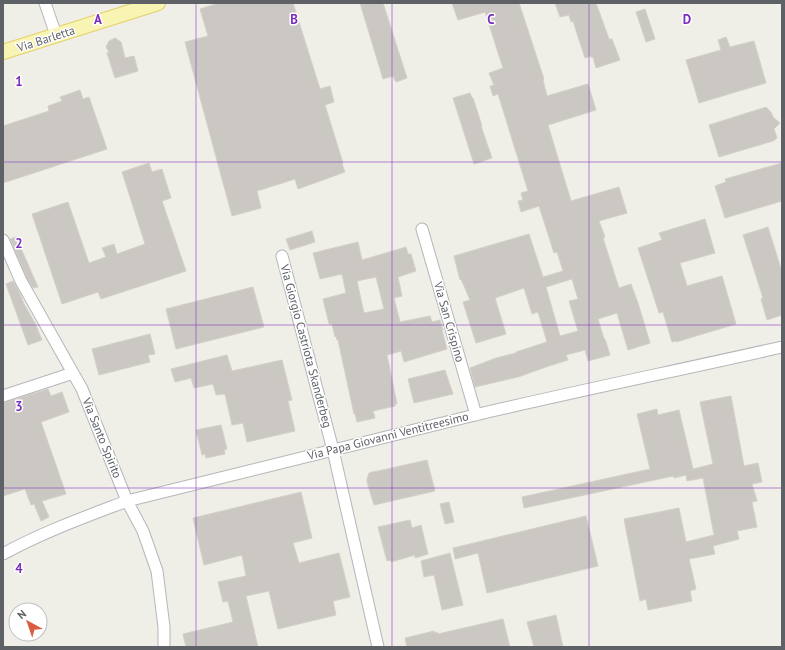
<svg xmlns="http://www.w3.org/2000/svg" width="785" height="650" font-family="'PT Sans',sans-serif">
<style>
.building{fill:#cbc8c4;stroke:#d3d1c6;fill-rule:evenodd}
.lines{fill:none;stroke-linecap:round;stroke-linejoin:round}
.minor-casing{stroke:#b4b6ba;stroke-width:13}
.major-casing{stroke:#e6d069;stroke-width:16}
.minor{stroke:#fff;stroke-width:11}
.major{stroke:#f8f4b3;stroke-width:14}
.grid{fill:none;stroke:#7b2cbf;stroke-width:1;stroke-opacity:0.55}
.labels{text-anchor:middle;stroke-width:3;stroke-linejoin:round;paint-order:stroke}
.street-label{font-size:12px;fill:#5e6166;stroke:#fff}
.grid-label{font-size:13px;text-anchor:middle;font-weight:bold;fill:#7b2cbf;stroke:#fff;stroke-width:3;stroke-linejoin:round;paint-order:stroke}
</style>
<rect width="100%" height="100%" fill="#efeee7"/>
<path class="building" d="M219 3H293L320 89 330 86 334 102 325 105 343 163 342 164 345 172 298 189 295 179 257 191 261 208 232 216 185 42 208 36 200 9Z
M360 3H383L407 78 396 82 393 76 383 79Z
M452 3H519L544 79 543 80 547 96 588 84 596 110 548 125 571 201 619 187 627 213 599 221 605 237 603 238 619 288 631 284 638 303 650 343 628 350 617 313 598 319 604 339H605L610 355 588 361 585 350 566 355 568 360 546 367 518 377 475 387 470 368 496 358 516 353V352L547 342 538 312 532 314 524 288 495 298 506 334 476 343 463 302 470 300 461 279 460 280 454 256 529 234 543 277 563 271 557 252 554 253 539 206 521 212 518 201 523 200 521 193 528 191 498 94 493 96 490 86 494 85 489 73 503 68 485 12 458 20ZM572 279 578 299 569 301 578 331 560 336 546 287Z
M555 3H596L609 39H612L620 60 596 68 593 57 592 58 591 56 585 58 573 21 571 22 569 15 560 17Z
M645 9 655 39 646 42 636 12Z
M726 37 730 47 754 41 766 83 699 103 686 60 721 50 718 40Z
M115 38 121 42 125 58 134 56 138 71 115 78 107 53 109 52 106 47 109 41Z
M80 90 83 99 89 97 107 149 3 183V126L49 111 48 106 62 101 60 97Z
M470 93 472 98H473L482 126H481L492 158 474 164 453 98Z
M766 107 771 112 773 117 780 123 774 129 777 138 773 141 719 157 709 125Z
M149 163 152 172 162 169 171 198 162 201 186 271 101 299 98 292 62 304 32 214 68 202 89 263 106 257 102 248 114 244 117 254 145 244 122 172Z
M782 163V201L725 218 715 186 726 182 725 179Z
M705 219 715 253 680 263 687 286 722 276 736 324 676 342V341L672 342 663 312 659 313 638 248 662 240 659 233Z
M768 227 782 272V315L767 320 761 299 763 298 743 235Z
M312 231 315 242 290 250 286 239Z
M16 237 38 287 33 288 27 278 10 239Z
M358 242 362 260 406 247 408 254H411L416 271 398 277 402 296 394 298 400 322 430 316 432 322 440 320 443 330H442L447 349 404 362 401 351 387 355 397 404H395V406L373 411 375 418 357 422 355 414H354L338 340H337L336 336 335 337 332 324H329L323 299 346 293 342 274 320 279 313 253ZM376 277 384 309 364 313 357 281Z
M13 281 20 294 24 304 35 323 42 340 28 345 6 284Z
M253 287 264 327 176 349 166 309Z
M150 334 155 354 148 355 150 362 99 375 92 349Z
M227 355 232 371 282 360 292 400 288 401 295 431 247 442 243 423 232 425 225 394 216 395 213 384 194 388 191 378 175 382 171 369Z
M445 370 453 394 414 403 408 379Z
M48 389 51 396 62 392 69 412 41 422 66 494 42 501 49 517 41 521 34 504 31 505 25 489 3 496V403Z
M731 396 744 466 758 463 762 482 752 484 757 501 752 502 757 527 737 531 739 539 713 546 715 554 689 559 696 589 690 591 692 601 648 610 646 599 640 601 624 519 679 508 686 542 714 535 703 478 687 481 686 475 674 478 673 476 524 508 522 497 650 469 637 414 657 409 658 415 679 410 693 469 713 464 700 402Z
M221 425 227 449 224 450 225 454 206 458 205 454 202 455 196 430Z
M427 460 435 491 374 505 367 482V479L369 473 372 472 378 471Z
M301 492 312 538 293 543 299 563 339 553 350 597 333 601 336 615 278 629 269 591 246 596 258 647H186L183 634 233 622 228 601 223 602 218 582 246 576 242 555 204 565 193 518Z
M449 502 454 522 445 524 440 504Z
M586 516 598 566 487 593 478 553 455 559 453 548Z
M410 520 412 528 421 525 428 554 415 558V555L391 562V560L387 561 378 527Z
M450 553 463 605 442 610 434 575 424 577 421 561Z
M556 615 563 647H534L527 622Z
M503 619 510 647H407L405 638 434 631V633L437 632 438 634Z"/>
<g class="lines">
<g class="minor-casing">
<path id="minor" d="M45 3 56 35
M422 229 476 415
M3 240 21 281 82 389 127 501 143 531 157 571 164 627V647
M282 256 333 450 378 647
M3 396 73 373
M3 554C43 532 85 517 127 501 243 472 359 443 475 415 577 391 680 370 782 347"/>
</g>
<g class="major-casing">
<path id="major" d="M3 52 158 3"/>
</g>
<use href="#minor" class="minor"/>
<use href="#major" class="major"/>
</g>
<path class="grid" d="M196 3V647M392 3V647M589 3V647M3 162H782M3 325H782M3 488H782"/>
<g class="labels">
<g class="street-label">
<text transform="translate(46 39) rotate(-18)" y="4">Via Barletta</text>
<text transform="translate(449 322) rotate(74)" y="4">Via San Crispino</text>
<text transform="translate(306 346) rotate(75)" y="4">Via Giorgio Castriota Skanderbeg</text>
<text transform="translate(388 436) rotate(-14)" y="4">Via Papa Giovanni Ventitreesimo</text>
<text transform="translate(102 438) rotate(68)" y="4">Via Santo Spirito</text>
</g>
</g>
<g class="grid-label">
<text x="98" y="24">A</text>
<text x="294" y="24">B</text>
<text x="491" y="24">C</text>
<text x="687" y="24">D</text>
<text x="19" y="86">1</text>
<text x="19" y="248">2</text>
<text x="19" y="411">3</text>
<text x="19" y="573">4</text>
</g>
<rect width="785" height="650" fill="none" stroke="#5e6166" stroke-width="8"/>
<g transform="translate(28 622) rotate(320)"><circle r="19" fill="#ffffff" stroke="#bfc0c2"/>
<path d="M0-3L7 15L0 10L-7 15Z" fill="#db5d41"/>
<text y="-6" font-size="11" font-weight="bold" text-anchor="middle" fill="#5e6166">N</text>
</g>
</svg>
